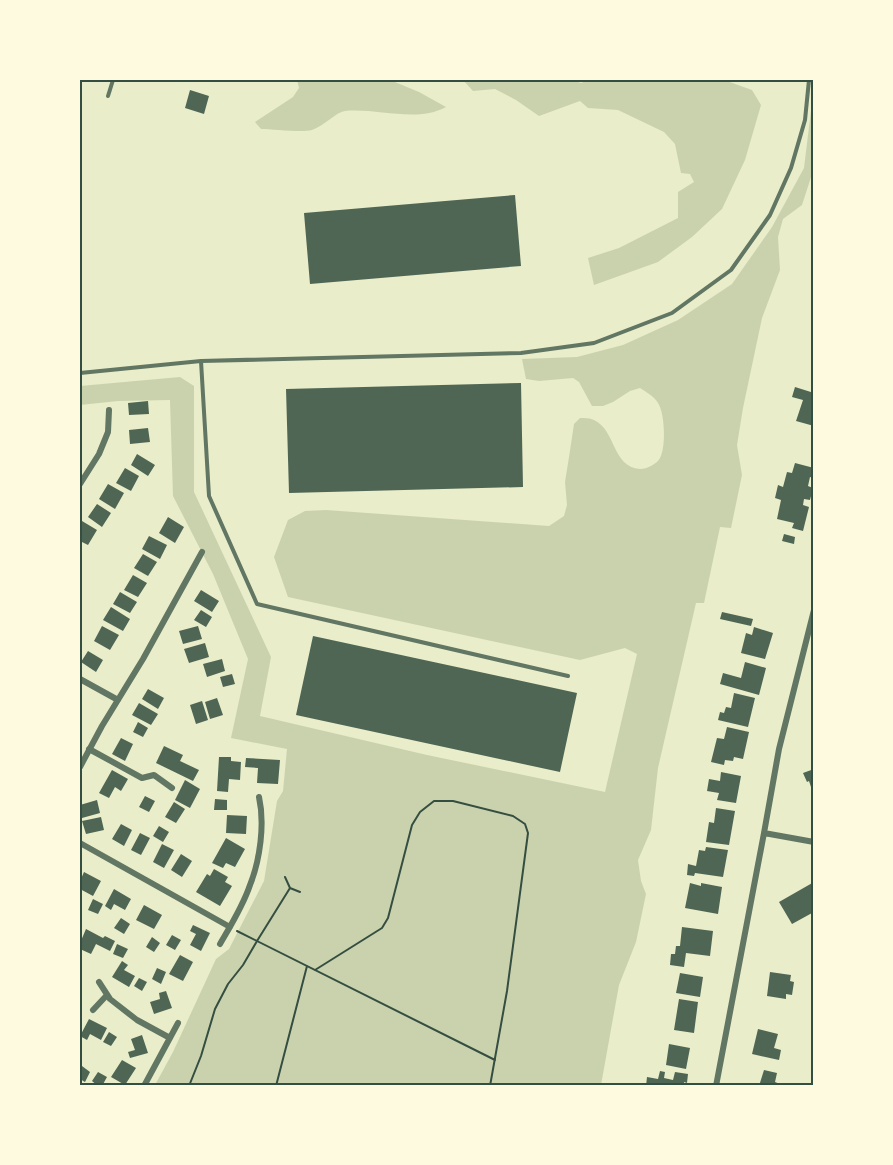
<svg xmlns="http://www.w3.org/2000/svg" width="893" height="1165" font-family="Inter,sans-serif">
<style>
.green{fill:#cad2ad}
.building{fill:#4f6655}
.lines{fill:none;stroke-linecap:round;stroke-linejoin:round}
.path{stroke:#344e41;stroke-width:2}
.service{stroke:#617663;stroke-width:4}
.minor{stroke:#617663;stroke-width:6}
.neatline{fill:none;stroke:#344e41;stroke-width:2}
</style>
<rect width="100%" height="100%" fill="#e9edc9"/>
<path class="green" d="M297 80H390L419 92 446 107C417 123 377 108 345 111 336 112 324 126 312 130 302 133 273 129 261 129L255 122 293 97 299 88Z
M463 80H569L582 83 584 80H724L752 90 761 105 745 160 722 209 692 237 658 262 594 285 588 258 619 248 678 218V192L694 182 690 174 681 173 675 144 664 132 618 110 588 108 580 101 539 116 516 100 495 89 473 91Z
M813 94V171L802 205 783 219 778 237 780 270 762 318 743 408 737 445 742 475 731 528 720 527 704 603H696L658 768 651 830 638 860 641 881 646 894 636 942 619 985 601 1085H155L173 1052 216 959 229 949 264 881 277 801 283 791 287 749 231 738 248 659 213 574 173 496 170 400 118 401 80 405V386L180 377 194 386V492L271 657 260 716 427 755 605 792 637 654 625 648 580 660 288 597 274 557 288 520 305 511 326 510 549 526 564 516 567 505 565 482 569 457 574 424 580 418C584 418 590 418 594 420 616 430 612 467 640 469 647 469 657 464 660 458 666 447 665 413 658 403 654 396 646 392 640 388L630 391 613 402 603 406H592L579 382 573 378 539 381 526 379 522 359 577 357 623 345 678 320 732 284 772 227 804 168Z"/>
<path class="building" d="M190 90 209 96 204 114 185 108Z
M515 195 521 266 310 284 304 213Z
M521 383 523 487 289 493 286 389Z
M795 387 814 393V426L796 421 803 400 792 397Z
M148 401 149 414 129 415 128 403Z
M148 428 150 442 130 444 129 430Z
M137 454 155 465 148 476 131 465Z
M795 463 814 468V478L810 477 808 486 813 488 810 500 804 499 803 505 809 507 803 531 792 528 794 523 777 519 781 500 775 498 778 485 783 487 787 472 792 473Z
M125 468 139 476 131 491 116 483Z
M108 484 124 493 115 509 99 499Z
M97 504 111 513 102 527 88 517Z
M168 517 184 527 175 543 159 533Z
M82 521 97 530 88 545 80 541V526Z
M784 534 795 537 794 544 782 541Z
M149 536 167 545 160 559 142 549Z
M143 554 157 562 148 576 134 568Z
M133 575 147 583 138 597 124 590Z
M201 590 219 601 212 612 194 601Z
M120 592 137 602 130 613 113 604Z
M111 607 130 619 123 631 103 620Z
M201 610 212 617 206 627 194 620Z
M722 612 753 619 751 626 720 619Z
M102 626 119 635 110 650 94 641Z
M198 626 202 639 183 644 179 631Z
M754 627 773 633 765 659 741 653 746 633 752 635Z
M313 636 577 693 560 772 296 715Z
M205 643 209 657 189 663 184 649Z
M88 651 103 660 96 672 81 662Z
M222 659 225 671 207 677 203 664Z
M745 662 766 668 759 695 720 684 723 673 741 678Z
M232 674 235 684 223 687 220 677Z
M148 689 164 698 158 709 142 699Z
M734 693 755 698 748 727 718 720 720 712 724 713 726 707 731 708Z
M217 698 223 715 210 719 205 702Z
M202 701 208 720 196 724 190 705Z
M139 703 158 714 151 725 132 715Z
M138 722 148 728 143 737 133 732Z
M727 727 749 732 743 759 734 757 733 761 725 760 724 765 711 762 717 738 724 739Z
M121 738 133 744 125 761 112 754Z
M164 746 183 755 180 761 199 770 193 781 156 763Z
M219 757H231V761L241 762 240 780 229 779 228 792 217 791Z
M246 758 280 760 278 784 257 783 258 768 245 767Z
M814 769V793H813L809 781 807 782 803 773Z
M112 770 128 779 121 791 115 787 109 798 99 793Z
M721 772 741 776 736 803 717 800 719 793 707 791 709 779 720 781Z
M185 780 200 789 190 808 175 800Z
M145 796 155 801 149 812 139 807Z
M215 799 227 800V810H214Z
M97 800 100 813 82 818 80 805Z
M174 802 185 809 176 823 165 817Z
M716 808 735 811 729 845 706 842 709 822 714 823Z
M227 815 247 816 246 834 226 833Z
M101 817 104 830 86 834 82 821Z
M121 824 132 830 124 846 112 839Z
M159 826 169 832 163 842 153 836Z
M140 833 150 838 141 855 131 850Z
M226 838 245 849 235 867 226 863 223 868 212 863Z
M162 844 174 850 164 868 153 862Z
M706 847 728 850 723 877 695 873 694 876 687 875 688 864 696 866 699 850 705 851Z
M181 854 192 861 182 877 171 870Z
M214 869 228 877 225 882 232 886 220 906 196 892 207 874 210 876Z
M84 872 101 881 93 896 80 889V881Z
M814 882V910L811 911 812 913 792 924 779 902Z
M690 883 701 886V883L722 887 718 914 685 908Z
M114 889 131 899 125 910 114 904 111 910 105 906Z
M93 899 103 904 98 914 88 910Z
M144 905 162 915 154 929 136 920Z
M121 918 130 924 124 934 114 928Z
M193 925 210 933 201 951 190 945 196 934 190 931Z
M682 927 713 931 710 956 686 953 684 967 670 965 671 954H675L676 946H680Z
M86 929 103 938 105 936 115 941 110 951 96 944 91 954 80 949V943Z
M172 935 181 940 175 950 166 945Z
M152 937 160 943 154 952 146 947Z
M117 944 128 949 123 958 113 954Z
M180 955 193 962 183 981 169 974Z
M122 961 128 965 124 970 135 976 129 987 112 977Z
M157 968 166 972 161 984 152 979Z
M770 972 791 975 790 981 794 982 792 995 786 994V999L767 996Z
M680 973 703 977 700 997 676 993Z
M139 978 147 982 142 991 134 986Z
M166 991 172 1008 154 1014 150 1002 160 999 159 993Z
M679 999 698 1002 694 1033 674 1030Z
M89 1019 107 1028 101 1040 90 1034 87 1040 80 1036Z
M758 1029 778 1034 774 1048 781 1050 779 1060 752 1054Z
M109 1032 117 1037 111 1046 103 1042Z
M142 1035 148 1053 130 1058 128 1052 135 1050 131 1039Z
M669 1044 690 1048 686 1069 666 1065Z
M122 1060 136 1068 125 1085 111 1077Z
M82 1066 90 1072 85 1082 80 1079V1070Z
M764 1070 777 1073 775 1082 785 1086H759Z
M660 1071 665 1072 664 1078 673 1080 675 1072 688 1074 687 1083 684 1082V1086H646L647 1077 658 1079Z
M98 1072 107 1077 102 1086H98L92 1081Z"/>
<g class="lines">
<path class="path" d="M285 877 290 888 300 892
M237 931 495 1060
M315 970 382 928 388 918 412 825 420 812 434 801H453L513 816 525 824 528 833 507 991 490 1086
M189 1086 201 1056 215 1009 228 984 243 965 257 941 290 888
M276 1086 307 966"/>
<path class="service" d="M108 96 113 80
M201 361 209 496 257 604 568 676
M80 373 201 361 521 353 594 343 672 313 731 270 770 215 791 168 805 120 809 80"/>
<path class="minor" d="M80 484 99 454 108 432 109 410
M80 679 118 700
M89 749 142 778 154 775 172 788
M80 767 102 726 143 659 202 552
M764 833 814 842
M80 843 230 927
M220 944C231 925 243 906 250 885 260 860 265 824 259 797
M99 982 110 999 137 1020 170 1038
M93 1010 107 995
M144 1086 178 1023
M716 1086 764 833 779 749 814 610"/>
</g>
<rect width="893" height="1165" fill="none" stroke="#fefae0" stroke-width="162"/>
<rect x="81" y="81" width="731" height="1003" class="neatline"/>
</svg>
